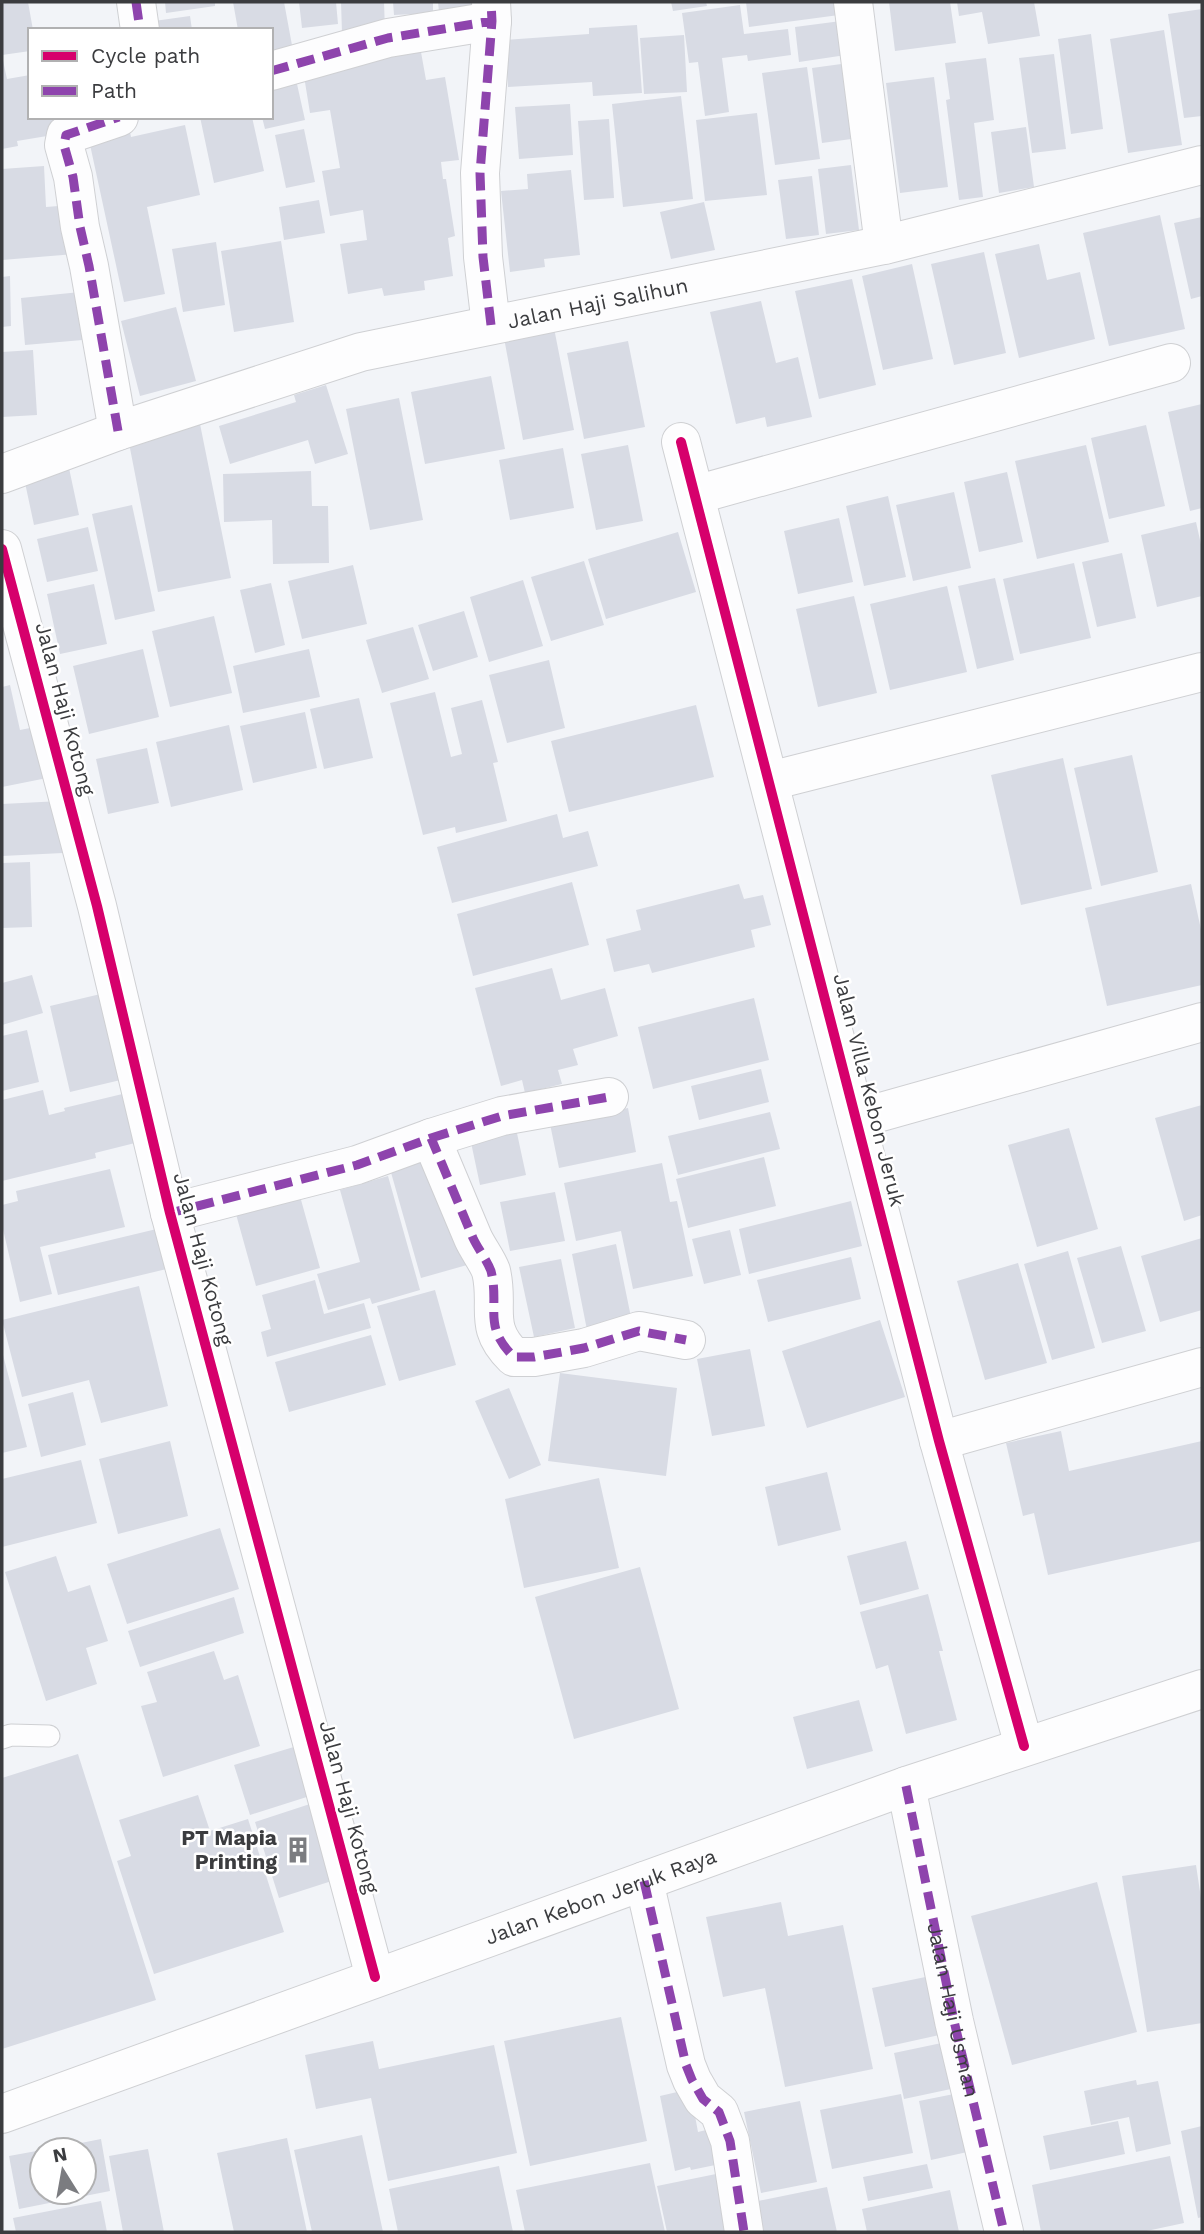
<svg xmlns="http://www.w3.org/2000/svg" width="1204" height="2234" font-family="'Work Sans',sans-serif">
<style>
.building{fill:#d8dbe4}
.lines{fill:none;stroke-linecap:round;stroke-linejoin:round}
.service-casing{stroke:#cfd0d3;stroke-width:23}
.minor-casing{stroke:#cfd0d3;stroke-width:40}
.tertiary-casing{stroke:#cfd0d3;stroke-width:40}
.service{stroke:#fdfdfe;stroke-width:21}
.minor{stroke:#fdfdfe;stroke-width:38}
.tertiary{stroke:#fdfdfe;stroke-width:38}
.quiet{stroke:#8e44ad;stroke-width:9;stroke-dasharray:18 9;stroke-linecap:butt}
.cycleway-casing{stroke:#fff;stroke-width:15}
.cycleway{stroke:#d6006c;stroke-width:10}
.labels{text-anchor:middle;stroke-width:5;stroke-linejoin:round;paint-order:stroke}
.street-label{font-size:21px;fill:#3b3c3f;stroke:#fff}
.poi-label{font-size:21px;font-weight:bold;fill:#3b3c3f;stroke:#fff;text-anchor:end}
</style>
<rect width="100%" height="100%" fill="#f2f4f8"/>
<path class="building" d="M2 2H28L33 30H30V51L2 55Z
M165 2H215V6L166 13Z
M233 2H284L294 56 271 60V30H238Z
M299 2H336L338 24 302 28Z
M341 2H384L385 31 342 33Z
M393 2H433V13L394 15Z
M438 2H483V10L439 12Z
M671 2H706L707 6 673 11Z
M746 2H837L839 15 749 27Z
M889 2H950L956 43 895 51Z
M957 2H1034L1040 36 988 44 982 12 959 16Z
M740 5 744 34 788 29 791 55 748 61 747 55 722 58 729 112 705 116 698 62 689 63 682 13Z
M1202 9V116L1184 118 1168 14Z
M190 16 192 30H155L154 21Z
M841 21 846 55 799 62 795 27Z
M637 25 642 93 593 96 592 82 508 87 505 40 589 34V28Z
M1164 30 1182 145 1128 153 1110 39Z
M1091 34 1103 129 1071 134 1058 39Z
M684 35 687 92 644 94 640 38Z
M421 52 426 80 445 77 459 160 441 162 443 179H446L455 236 448 238 453 276 424 281 425 290 384 296 382 288 348 294 340 244 367 240 363 210 330 216 322 171 340 168 330 110 310 113 303 70Z
M1054 54 1066 149 1032 153 1019 58Z
M2 56 7 79 30 75V117H57L59 134 17 141 18 146 2 149Z
M986 58 994 120 974 123 983 197 959 200 946 100 950 99 945 63Z
M856 62 866 137 822 143 812 68Z
M807 67 820 159 775 165 762 73Z
M934 77 948 187 900 193 886 83Z
M297 84 305 120 265 129 262 117H271V89Z
M681 96 693 199 623 207 612 104Z
M570 104 573 155 519 159 515 107Z
M757 113 767 195 705 201 696 120Z
M200 117H252L264 171 214 183Z
M609 119 614 198 584 200 578 121Z
M185 125 200 195 147 207 165 294 124 302 89 140 130 132 131 137Z
M1026 127 1034 187 999 193 991 132Z
M304 129 315 182 286 188 275 135Z
M851 165 859 230 826 234 818 169Z
M44 166 46 207 71 205 75 254 2 260V169Z
M571 170 580 255 544 259 545 267 510 272 501 191 528 189 527 174Z
M812 176 819 235 786 239 778 180Z
M319 200 325 233 284 240 279 207Z
M704 202 715 250 671 259 660 212Z
M1160 215 1185 329 1109 346 1083 233Z
M1202 217V296L1191 299 1174 223Z
M281 241 294 322 234 332 221 251Z
M216 242 225 305 183 312 172 249Z
M1039 244 1047 280 1080 272 1095 339 1019 358 995 254Z
M984 252 1006 353 954 365 931 264Z
M912 264 933 359 883 370 862 276Z
M10 276 11 326 2 327V277Z
M852 279 876 385 819 399 795 291Z
M90 291 94 339 25 345 21 298Z
M761 301 776 363 798 357 812 417 767 427 765 417 736 424 710 312Z
M176 307 196 381 140 396 121 321Z
M554 328 574 430 523 440 504 338Z
M628 341 645 427 584 439 567 353Z
M33 350 37 415 2 417V352Z
M491 376 505 449 425 464 411 392Z
M326 385 348 454 315 464 308 440 230 464 219 426 296 402 294 395Z
M399 398 423 520 370 530 346 409Z
M1202 404V508L1190 511 1168 412Z
M200 424 231 578 158 592 128 438Z
M1146 425 1165 506 1109 519 1091 438Z
M628 445 643 521 596 530 581 454Z
M1086 445 1109 542 1037 559 1015 461Z
M563 448 574 508 510 520 499 460Z
M69 468 79 515 34 525 24 478Z
M311 471 312 506H328L329 563 273 564 272 520 224 522 223 474Z
M1007 472 1023 542 979 552 964 482Z
M954 492 971 568 913 581 896 505Z
M888 496 906 577 864 586 846 506Z
M132 505 155 611 115 620 92 514Z
M839 518 853 582 798 594 784 531Z
M1196 522 1202 549V596L1157 607 1141 535Z
M88 527 98 571 47 582 37 539Z
M678 532 696 592 606 619 588 559Z
M1122 553 1136 618 1097 627 1082 562Z
M584 561 604 625 551 641 531 577Z
M1074 563 1091 638 1020 654 1003 579Z
M353 565 367 624 302 639 288 581Z
M995 578 1014 660 977 669 958 586Z
M523 580 543 646 489 662 470 597Z
M271 583 285 645 255 653 240 590Z
M94 584 107 644 60 654 47 594Z
M947 586 967 672 890 690 870 604Z
M854 596 877 693 818 707 796 609Z
M464 611 478 657 433 671 418 625Z
M214 616 232 693 170 707 152 631Z
M413 627 429 679 382 693 366 640Z
M143 649 159 717 89 734 73 666Z
M309 649 320 697 243 713 233 666Z
M549 660 565 728 507 743 489 675Z
M10 685 20 730 40 726 52 777 2 787V687Z
M435 692 451 757 462 754 451 708 482 700 498 762 493 763 507 821 456 833 455 827 423 835 390 703Z
M359 698 373 758 324 769 310 709Z
M696 705 714 777 569 812 551 741Z
M305 712 317 768 253 783 240 726Z
M229 725 243 790 171 807 156 742Z
M147 748 159 803 108 814 96 759Z
M1132 755 1158 872 1101 886 1074 768Z
M1063 758 1092 889 1021 905 991 775Z
M61 801 63 853 2 856V804Z
M557 814 563 838 588 831 598 866 452 903 437 847Z
M30 862 32 927 2 928V863Z
M572 882 589 945 473 976 457 914Z
M739 884 744 899 763 895 771 925 751 930 755 947 652 973 649 964 614 972 606 939 641 930 636 910Z
M1191 884 1202 934V985L1107 1006 1085 908Z
M552 968 561 1000 605 988 618 1036 573 1049 578 1065 558 1070 562 1084 525 1093 522 1080 501 1086 475 988Z
M32 975 43 1013 2 1025V983Z
M109 992 129 1078 70 1092 50 1006Z
M754 998 769 1060 653 1089 638 1027Z
M27 1030 39 1082 2 1091V1036Z
M761 1069 769 1102 699 1120 691 1086Z
M43 1090 49 1115 65 1111 64 1108 135 1091 147 1140 95 1153 96 1158 2 1181V1100Z
M1202 1105V1215L1184 1221 1155 1118Z
M628 1108 636 1152 559 1168 550 1124Z
M770 1112 780 1149 678 1175 668 1136Z
M515 1124 526 1175 480 1185 469 1133Z
M1069 1128 1098 1229 1037 1247 1008 1145Z
M436 1156 467 1265 421 1278 390 1169Z
M764 1157 776 1206 688 1228 676 1179Z
M662 1163 670 1202 677 1201 693 1276 633 1289 621 1231 576 1241 564 1183Z
M110 1169 125 1227 40 1247 52 1294 20 1302 2 1225V1205L18 1201 16 1191Z
M388 1176 420 1290 372 1304 370 1298 328 1310 317 1274 360 1262 340 1190Z
M298 1189 320 1268 256 1286 234 1207Z
M555 1192 565 1241 510 1251 500 1202Z
M851 1201 862 1246 749 1274 739 1229Z
M165 1227 175 1267 58 1295 48 1255Z
M730 1230 741 1275 704 1284 692 1239Z
M1202 1238V1310L1160 1322 1141 1256Z
M616 1244 632 1322 587 1330 572 1254Z
M1121 1246 1146 1331 1102 1343 1077 1258Z
M1068 1251 1095 1348 1052 1360 1024 1264Z
M851 1257 861 1299 768 1322 757 1280Z
M561 1259 575 1328 534 1337 519 1267Z
M1018 1263 1047 1363 985 1380 957 1281Z
M315 1280 324 1314 364 1303 371 1328 267 1357 261 1332 271 1329 262 1295Z
M139 1286 168 1406 101 1423 89 1380 22 1397 2 1320Z
M435 1290 456 1365 399 1381 377 1306Z
M880 1320 905 1397 807 1428 782 1351Z
M371 1335 386 1385 289 1412 275 1362Z
M750 1349 765 1426 712 1436 697 1359Z
M2 1351 27 1447 2 1453Z
M560 1373 677 1388 666 1476 548 1461Z
M509 1388 541 1465 509 1479 475 1401Z
M73 1392 86 1445 41 1457 28 1404Z
M1061 1431 1069 1471 1202 1441V1541L1048 1575 1034 1513 1023 1516 1006 1443Z
M170 1441 188 1516 118 1534 99 1459Z
M81 1460 97 1523 2 1547V1479Z
M827 1472 841 1530 778 1546 765 1487Z
M599 1478 619 1568 524 1588 505 1499Z
M220 1528 239 1589 127 1624 107 1564Z
M906 1541 919 1589 860 1605 847 1556Z
M56 1556 68 1592 90 1585 108 1641 86 1648 97 1684 46 1701 5 1572Z
M640 1567 679 1709 574 1739 535 1597Z
M928 1594 943 1651H939L957 1720 906 1734 888 1665 876 1669 860 1612Z
M234 1597 244 1633 140 1667 128 1631Z
M214 1651 224 1680 238 1675 260 1746 163 1777 141 1706 157 1702 147 1672Z
M859 1700 873 1751 807 1769 793 1717Z
M297 1746 313 1795 250 1815 234 1765Z
M78 1754 156 2000 2 2049V1778Z
M198 1795 210 1831 248 1819 284 1932 154 1974 117 1861 131 1856 119 1820Z
M316 1802 341 1878 279 1898 255 1822Z
M1196 1865 1202 1905V2023L1147 2032 1122 1876Z
M1097 1882 1137 2032 1012 2065 971 1916Z
M781 1902 788 1936 843 1925 873 2069 785 2087 765 1988 723 1997 706 1917Z
M940 1974 953 2032 885 2047 872 1988Z
M621 2017 647 2141 530 2166 504 2041Z
M956 2040 965 2086 904 2099 894 2053Z
M373 2041 379 2069 494 2045 517 2153 388 2181 371 2098 316 2109 305 2055Z
M1136 2080 1137 2085 1158 2081 1171 2144 1136 2152 1129 2117 1091 2125 1084 2091Z
M690 2089 698 2132 718 2127 725 2163 691 2170 690 2167 675 2171 660 2096Z
M969 2091 981 2149 931 2160 919 2101Z
M901 2094 913 2153 832 2169 820 2110Z
M800 2101 817 2182 761 2193 744 2112Z
M1118 2121 1125 2154 1050 2170 1043 2136Z
M1202 2126V2217L1198 2218 1181 2131Z
M362 2135 383 2232H312L294 2150Z
M287 2138 307 2232H234L217 2153Z
M101 2139 110 2191 19 2209 9 2156 42 2150V2192H84V2150L51 2149Z
M148 2149 164 2232H123L109 2156Z
M1170 2156 1184 2223 1142 2232H1041L1032 2185Z
M650 2163 665 2232H525L516 2190Z
M927 2164 933 2188 868 2201 863 2177Z
M499 2166 513 2232H398L389 2189Z
M716 2174 728 2232H667L657 2186Z
M827 2187 837 2232H764L758 2201Z
M950 2190 959 2232H867L862 2209Z
M101 2201 107 2232H16L13 2218Z"/>
<g class="lines">
<g class="service-casing">
<path id="service" d="M2 1738 11 1735 49 1736"/>
</g>
<g class="minor-casing">
<g id="minor">
<path d="M136 2 140 30"/>
<path d="M853 2 884 245"/>
<path d="M271 71 388 38 492 21"/>
<path d="M491 325 483 257 480 173 492 21 491 2"/>
<path d="M118 431 89 266 80 227 73 177 64 145 66 135 119 117"/>
<path d="M681 442 939 1441 1024 1746"/>
<path id="s1" d="M2 474 118 431 361 352 884 245 1202 165"/>
<path d="M695 495 1171 363"/>
<path d="M2 549 97 906 170 1213 375 1977"/>
<path d="M770 781 1202 672"/>
<path d="M856 1119 1202 1022"/>
<path d="M431 1138 502 1116 609 1097"/>
<path d="M170 1213 357 1165 431 1138C445 1171 459 1205 473 1238 478 1249 487 1260 491 1271 500 1308 482 1326 514 1357H534L584 1348 639 1331 686 1340"/>
<path d="M939 1441 1202 1367"/>
<path id="s2" d="M906 1786 954 2021 1004 2232"/>
<path d="M644 1881 686 2065 692 2080 703 2099 719 2112 730 2141 744 2232"/>
</g>
</g>
<g class="tertiary-casing">
<g id="tertiary">
<path id="s3" d="M2 2114 906 1786 1202 1689"/>
</g>
</g>
<use href="#service" class="service"/>
<use href="#minor" class="minor"/>
<use href="#tertiary" class="tertiary"/>
<path class="quiet" d="M136 2 140 30
M271 71 388 38 492 21
M491 325 483 257 480 173 492 21 491 2
M118 431 89 266 80 227 73 177 64 145 66 135 119 117
M431 1138 502 1116 609 1097
M170 1213 357 1165 431 1138C445 1171 459 1205 473 1238 478 1249 487 1260 491 1271 500 1308 482 1326 514 1357H534L584 1348 639 1331 686 1340
M906 1786 954 2021 1004 2232
M644 1881 686 2065 692 2080 703 2099 719 2112 730 2141 744 2232"/>
<g class="cycleway-casing">
<path id="cycleway" d="M681 442 939 1441 1024 1746
M2 549 97 906 170 1213 375 1977"/>
</g>
<use href="#cycleway" class="cycleway"/>
</g>
<defs>
<g id="building-bare" transform="scale(2.1)"><path d="M-4-6H4V6H1V3H-1V6H-4ZM-2.5-4.3h1.7v1.8h-1.7ZM.8-4.3h1.7v1.8H.8ZM-2.5-1h1.7V.8h-1.7ZM.8-1h1.7V.8H.8Z" fill="#7b7c80" stroke="#fff" stroke-width="2.5" paint-order="stroke"/></g>
</defs>
<g fill-rule="evenodd">
<use href="#building-bare" x="298" y="1850"/>
</g>
<g class="labels">
<g class="street-label">
<text dy="7" stroke="none"><textPath href="#s1" startOffset="621">Jalan Haji Salihun</textPath></text>
<text transform="translate(65 709) rotate(75)" y="7">Jalan Haji Kotong</text>
<text transform="translate(869 1090) rotate(76)" y="7">Jalan Villa Kebon Jeruk</text>
<text transform="translate(203 1259) rotate(75)" y="7">Jalan Haji Kotong</text>
<text transform="translate(349 1807) rotate(75)" y="7">Jalan Haji Kotong</text>
<text dy="7" stroke="none"><textPath href="#s3" startOffset="637">Jalan Kebon Jeruk Raya</textPath></text>
<text dy="7" stroke="none"><textPath href="#s2" startOffset="229">Jalan Haji Usman</textPath></text>
</g>
<g class="poi-label">
<text x="277" y="1845">PT Mapia<tspan x="277" dy="24">Printing</tspan></text>
</g>
</g>
<rect width="1204" height="2234" fill="none" stroke="#3b3c3f" stroke-width="7"/>
<rect x="28" y="28" width="245" height="91" fill="#ffffff" stroke="#b1b1b2" stroke-width="2"/>
<rect x="42" y="51" width="35" height="10" fill="#d6006c" stroke="#b1b1b2" stroke-width="2"/>
<text x="91" y="63" font-size="21" fill="#3b3c3f">Cycle path</text>
<rect x="42" y="86" width="35" height="10" fill="#8e44ad" stroke="#b1b1b2" stroke-width="2"/>
<text x="91" y="98" font-size="21" fill="#3b3c3f">Path</text>
<g transform="translate(63 2171) rotate(349)"><circle r="33" fill="#ffffff" stroke="#b1b1b2" stroke-width="2"/>
<path d="M0-5L12 26L0 18L-12 26Z" fill="#7b7c80"/>
<text y="-10" font-size="19" font-weight="bold" text-anchor="middle" fill="#3b3c3f">N</text>
</g>
</svg>
